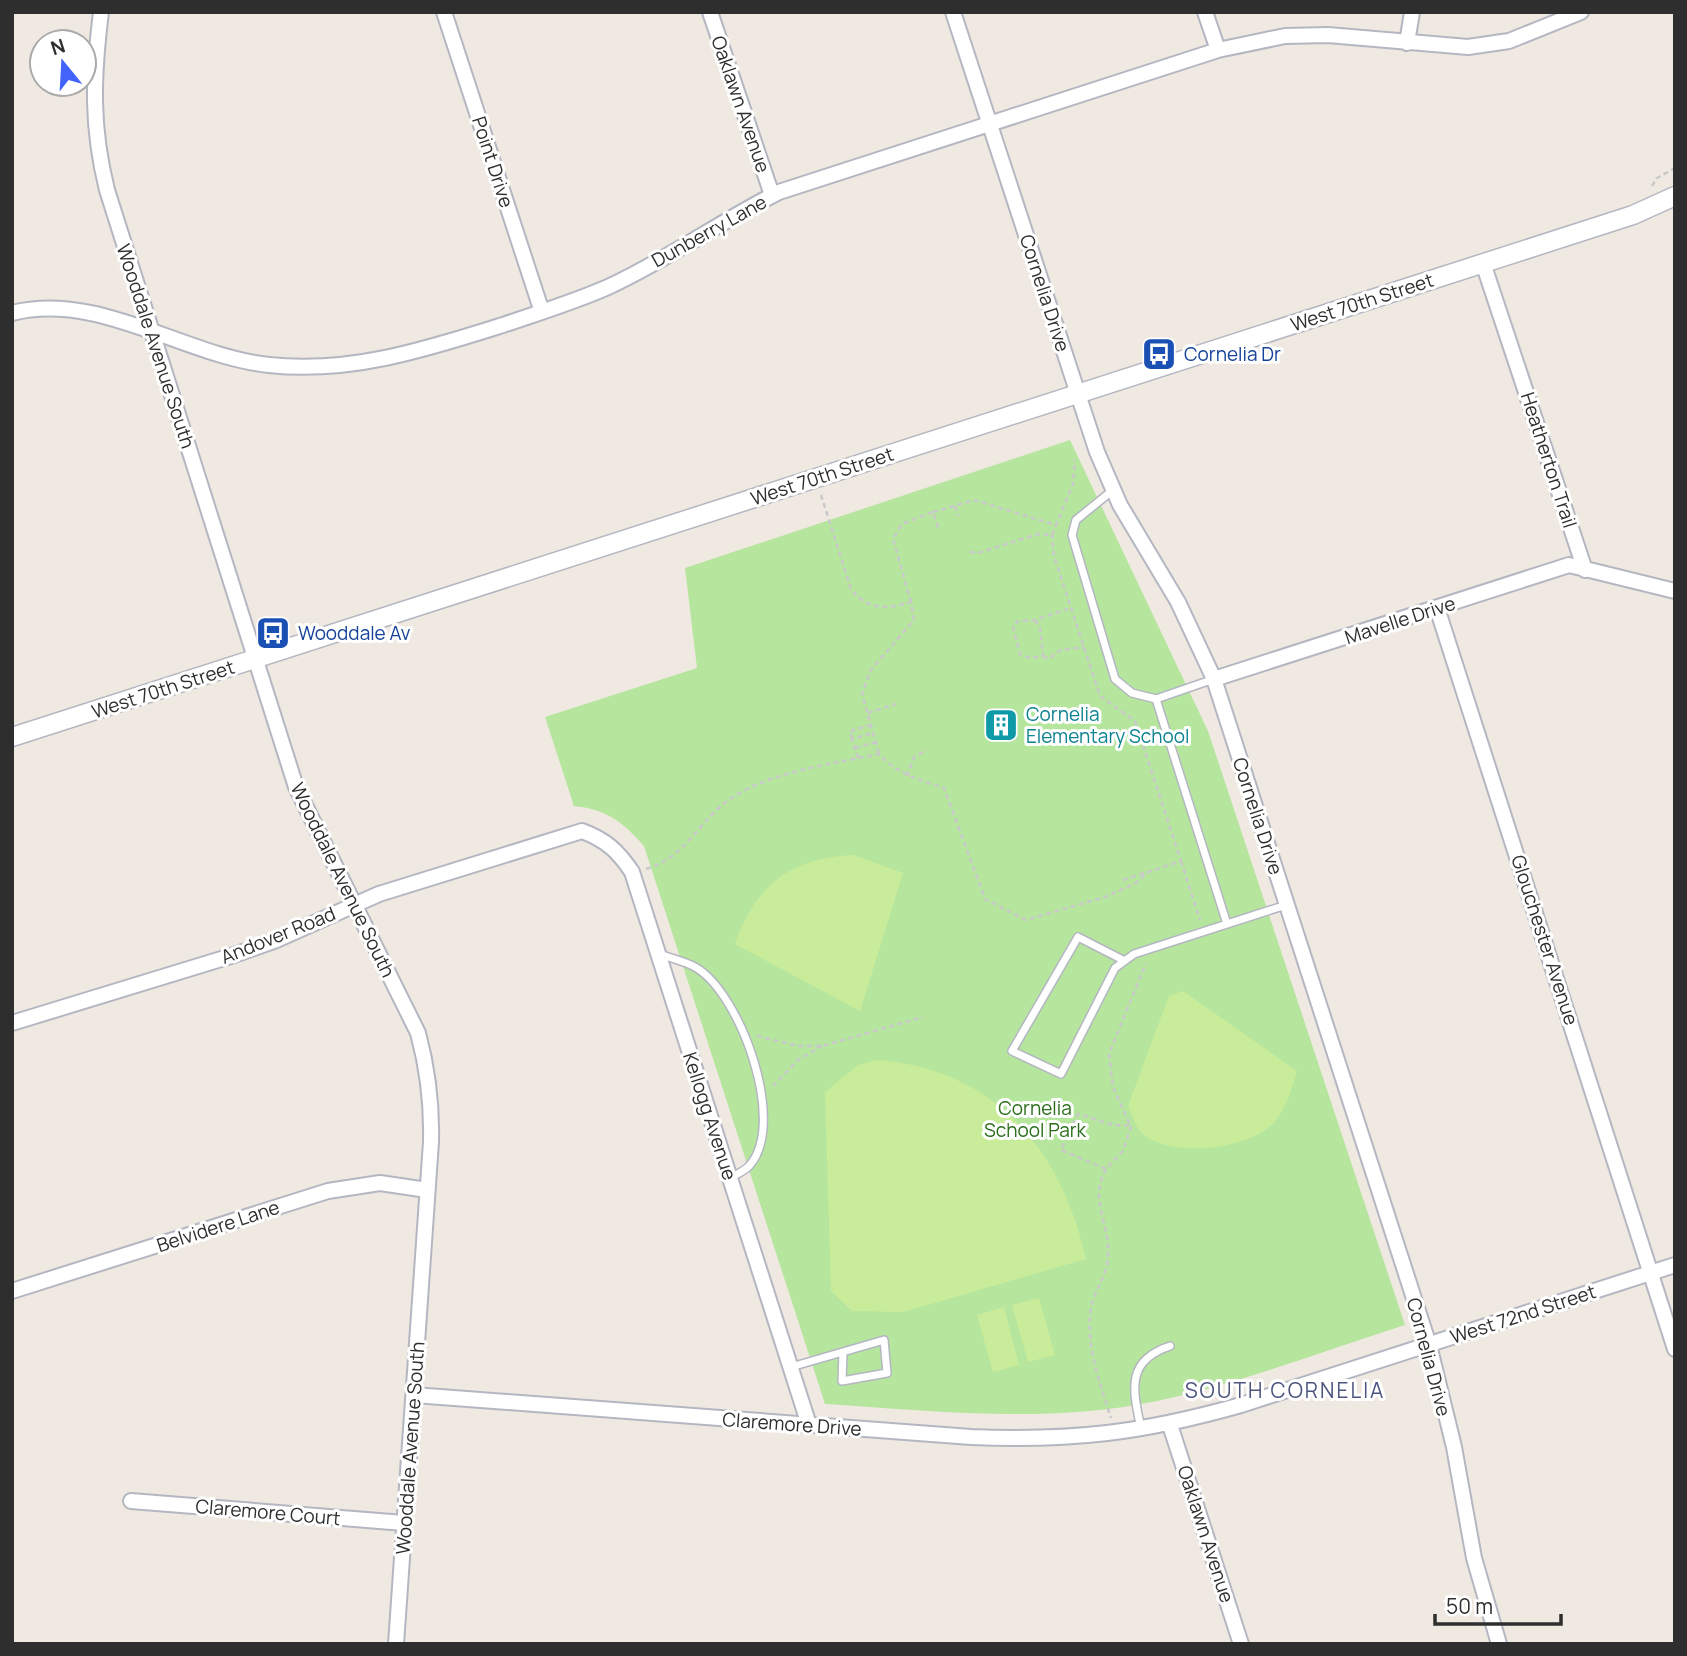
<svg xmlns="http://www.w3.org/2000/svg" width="1687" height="1656" font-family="Manrope,sans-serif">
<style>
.green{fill:#b6e59e}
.pitch{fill:#c9ec9a}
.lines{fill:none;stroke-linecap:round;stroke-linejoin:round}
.service-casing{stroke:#b4b7c1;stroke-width:10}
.minor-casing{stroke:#b4b7c1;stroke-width:18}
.tertiary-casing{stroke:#b4b7c1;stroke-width:21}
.path{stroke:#c9c9c9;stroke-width:2.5;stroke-dasharray:5 3.5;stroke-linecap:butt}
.service{stroke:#fff;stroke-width:7}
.minor{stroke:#fff;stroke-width:14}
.tertiary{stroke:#fff;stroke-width:18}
.labels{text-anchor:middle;stroke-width:6;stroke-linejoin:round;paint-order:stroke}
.street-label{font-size:19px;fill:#2e2e2e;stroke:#fff}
.transit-label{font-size:19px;fill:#164399;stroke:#fff;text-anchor:start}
.culture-label{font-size:19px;fill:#0d838f;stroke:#fff;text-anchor:start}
.park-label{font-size:19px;fill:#2c6e1b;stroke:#fff}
.neighbourhood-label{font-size:21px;letter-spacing:2px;fill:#4d5680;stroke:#fff}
</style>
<rect width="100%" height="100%" fill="#efe9e1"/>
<path class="green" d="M1070 440 1208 731 1405 1325C1323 1351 1241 1383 1157 1401 1047 1424 935 1411 825 1404L644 846C623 822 606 809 574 806L545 717 697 668 685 568Z"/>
<path class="pitch" d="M853 855 903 873 860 1011 735 944C756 885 790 858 853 855Z
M1183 991 1297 1071C1292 1088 1287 1106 1276 1120 1253 1150 1167 1160 1140 1131 1135 1125 1132 1114 1128 1106L1169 996Z
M877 1060C995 1069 1061 1149 1086 1259L903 1312 852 1311 831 1291 825 1092 858 1065Z
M1039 1298 1055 1355 1028 1362 1012 1305Z
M1004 1307 1019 1365 993 1372 977 1315Z"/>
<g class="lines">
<g class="service-casing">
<path id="service" d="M1113 490 1076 520 1072 535 1115 679 1132 693 1156 699
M1214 679 1156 699 1227 924
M659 954C670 958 684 961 695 967 740 992 788 1124 749 1166 745 1171 736 1174 731 1178
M1123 960 1078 937 1012 1051 1061 1074 1115 968 1134 954 1286 905
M791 1367 884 1340 887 1373 842 1381 843 1352
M1141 1429C1133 1390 1125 1361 1170 1346"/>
</g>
<g class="minor-casing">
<path id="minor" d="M101 12C93 77 91 126 107 190L296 787 418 1033C428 1070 432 1104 431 1142L396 1644
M444 12 542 312
M710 12 772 195
M953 12 1097 452 1120 505 1178 602 1214 679 1429 1345 1454 1447 1474 1558 1499 1644
M1205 12 1218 50
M1407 43 1412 12
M1483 263 1585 570
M12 313C99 291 184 356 269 365 350 374 427 349 503 325 538 313 574 302 608 287 667 260 721 221 779 192L1218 50 1285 36 1328 35 1468 47 1509 41 1581 12
M1437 608 1675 1349
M1214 679 1569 565 1675 591
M12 1023 231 956 274 941 379 894 582 831C606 840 618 851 632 872L809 1425
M12 1291 328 1191 380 1183 427 1190
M414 1395 971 1437C1073 1441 1142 1433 1241 1405L1675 1265
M1170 1425 1241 1644
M131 1501 404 1523"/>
</g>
<g class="tertiary-casing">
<path id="tertiary" d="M12 737 1633 215 1675 196"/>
</g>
<path class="path" d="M1652 186 1657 178 1675 168
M821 495 851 589C867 611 888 609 911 602L914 620 870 671 862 694 879 754
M955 506 958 516
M933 512 974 500 1056 525 1073 484 1075 460
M970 552 978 553 1038 534 1052 535 1056 525
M911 602 893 539 902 524 933 512 939 530
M1035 620 1040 628 1043 656 1030 658 1020 654 1013 627 1018 621 1035 620 1071 608
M1043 656 1048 659 1061 650 1084 647
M868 713 896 704
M852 739 850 731 871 725
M855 748 876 742
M858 758 852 739 873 733
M907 776 914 757 927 750
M1181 861 1200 920
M646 869C686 858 700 818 733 797 774 771 832 764 879 754 897 774 919 780 944 788L985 899 1026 920 1105 897 1136 883 1148 872 1181 861 1135 721 1100 696 1054 556 1052 535
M1123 880 1146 872
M757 1036 799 1046H822L923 1017
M773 1086 798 1060 822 1046
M1129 1125C1111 1128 1096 1118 1078 1114L1061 1150 1106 1169 1123 1151 1131 1127 1113 1087 1109 1054 1146 963
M1106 1169C1088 1202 1111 1223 1108 1257 1107 1276 1094 1291 1091 1308 1085 1345 1100 1383 1111 1418"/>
<use href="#service" class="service"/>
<use href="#minor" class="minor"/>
<use href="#tertiary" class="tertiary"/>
</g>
<defs>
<g id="bus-square" transform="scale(1.75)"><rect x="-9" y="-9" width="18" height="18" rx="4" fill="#1a4fb4" stroke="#fff"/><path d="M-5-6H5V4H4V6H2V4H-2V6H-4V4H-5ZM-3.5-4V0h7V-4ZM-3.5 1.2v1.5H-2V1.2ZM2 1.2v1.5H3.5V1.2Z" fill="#fff"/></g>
<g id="building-square" transform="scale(1.75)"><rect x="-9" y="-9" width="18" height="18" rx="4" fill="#0f9aa8" stroke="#fff"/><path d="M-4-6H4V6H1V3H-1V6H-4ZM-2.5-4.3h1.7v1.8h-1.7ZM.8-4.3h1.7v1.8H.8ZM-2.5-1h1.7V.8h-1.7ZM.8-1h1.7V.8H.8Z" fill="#fff"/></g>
</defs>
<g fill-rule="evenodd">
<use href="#bus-square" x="1159" y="354"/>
<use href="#bus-square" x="273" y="633"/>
<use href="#building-square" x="1001" y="725"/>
</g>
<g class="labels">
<g class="street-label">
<text transform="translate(741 104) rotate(71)" y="7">Oaklawn Avenue</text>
<text transform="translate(493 162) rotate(72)" y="7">Point Drive</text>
<text transform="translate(709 231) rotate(-29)" y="7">Dunberry Lane</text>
<text transform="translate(1045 293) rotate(72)" y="7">Cornelia Drive</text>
<text transform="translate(1362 302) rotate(-18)" y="7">West 70th Street</text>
<text transform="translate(156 346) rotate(72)" y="7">Wooddale Avenue South</text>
<text transform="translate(1549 460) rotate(72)" y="7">Heatherton Trail</text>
<text transform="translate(822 476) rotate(-18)" y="7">West 70th Street</text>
<text transform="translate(1400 620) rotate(-18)" y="7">Mavelle Drive</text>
<text transform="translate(163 689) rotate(-18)" y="7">West 70th Street</text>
<text transform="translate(1258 816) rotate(72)" y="7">Cornelia Drive</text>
<text transform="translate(343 880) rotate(64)" y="7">Wooddale Avenue South</text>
<text transform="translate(278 935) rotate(-22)" y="7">Andover Road</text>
<text transform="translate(1545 940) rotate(72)" y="7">Glouchester Avenue</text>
<text transform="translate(710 1116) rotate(72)" y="7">Kellogg Avenue</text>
<text transform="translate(218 1226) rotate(-18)" y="7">Belvidere Lane</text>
<text transform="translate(1523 1314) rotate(-18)" y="7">West 72nd Street</text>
<text transform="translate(1429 1357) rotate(75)" y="7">Cornelia Drive</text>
<text transform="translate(792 1424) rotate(4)" y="7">Claremore Drive</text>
<text transform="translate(410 1448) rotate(-86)" y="7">Wooddale Avenue South</text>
<text transform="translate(268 1512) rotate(5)" y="7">Claremore Court</text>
<text transform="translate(1206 1534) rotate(72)" y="7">Oaklawn Avenue</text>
</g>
<g class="transit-label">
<text x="1184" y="361">Cornelia Dr</text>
<text x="298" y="640">Wooddale Av</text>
</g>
<g class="culture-label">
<text x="1026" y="721">Cornelia<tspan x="1026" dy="22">Elementary School</tspan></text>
</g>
<g class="park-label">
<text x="1035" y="1115">Cornelia<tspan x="1035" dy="22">School Park</tspan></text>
</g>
<g class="neighbourhood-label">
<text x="1285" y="1398">SOUTH CORNELIA</text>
</g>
</g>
<rect width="1687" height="1656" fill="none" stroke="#2e2e2e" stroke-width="28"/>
<g transform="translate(63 63) rotate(342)"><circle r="33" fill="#ffffff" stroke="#ababab" stroke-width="2"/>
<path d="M0-5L12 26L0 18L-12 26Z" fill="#4264fb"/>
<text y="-10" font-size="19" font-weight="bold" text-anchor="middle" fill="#2e2e2e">N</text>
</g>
<path d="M1435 1614v10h126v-10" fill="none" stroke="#2e2e2e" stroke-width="3.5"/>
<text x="1446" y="1614" font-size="21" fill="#2e2e2e" stroke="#ffffff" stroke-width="5" paint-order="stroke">50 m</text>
</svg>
